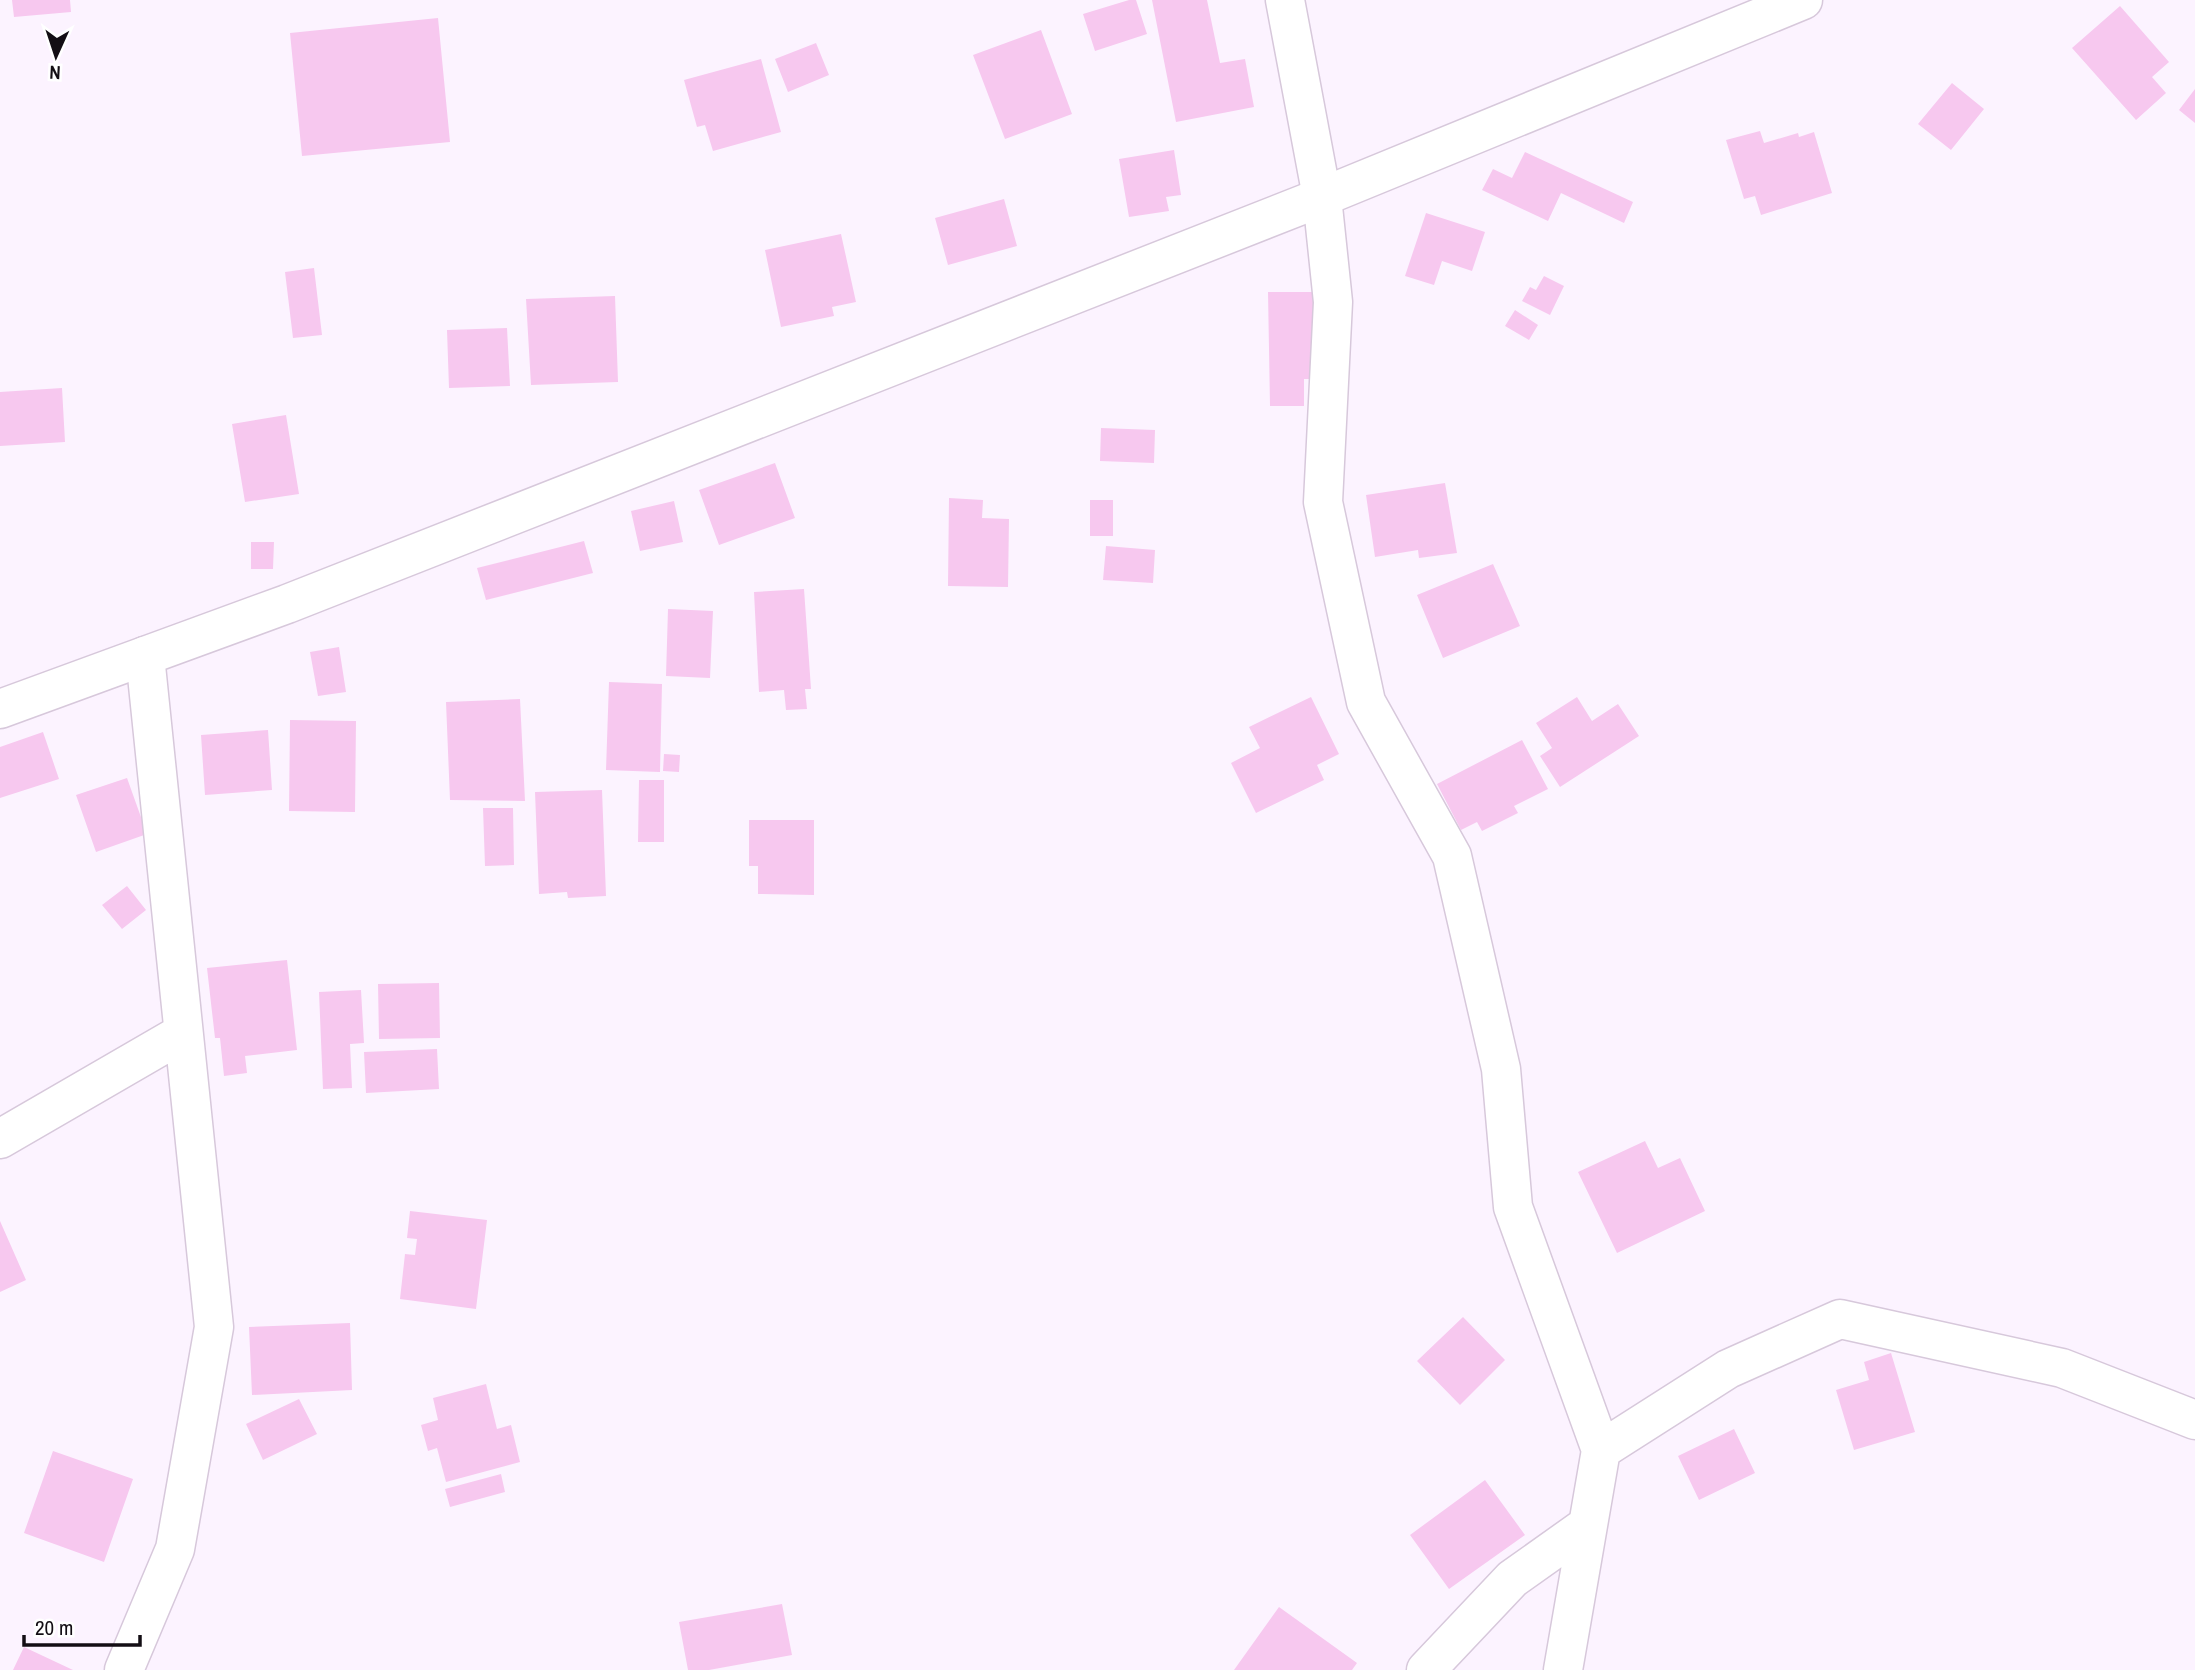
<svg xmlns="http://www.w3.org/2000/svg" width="2195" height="1670" font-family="'Archivo Narrow',sans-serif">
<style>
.building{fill:#f7c8ef}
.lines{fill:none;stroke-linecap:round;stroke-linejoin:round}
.minor-casing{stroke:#d7c8db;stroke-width:41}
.tertiary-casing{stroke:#d7c8db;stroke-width:41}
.minor{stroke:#fff;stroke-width:38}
.tertiary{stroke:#fff;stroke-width:38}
</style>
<rect width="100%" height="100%" fill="#fcf3ff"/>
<path class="building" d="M12 0H70L71 12 14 17Z
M1129 0H1136L1147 34 1095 51 1083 14Z
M1152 0H1207L1220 63 1245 59 1254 107 1176 122Z
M2120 6 2169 62 2152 77 2166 93 2136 120 2072 48Z
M438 18 450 142 302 156 290 33Z
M1041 30 1072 114 1005 139 973 55Z
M816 43 829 75 788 92 775 59Z
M761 59 781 132 713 151 705 125 697 127 684 80Z
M1952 83 1984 109 1951 150 1918 124Z
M2195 89V123L2179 110Z
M1760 131 1764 143 1798 133 1799 137 1814 132 1832 193 1761 215 1755 196 1744 199 1726 140Z
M1174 150 1181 195 1166 197 1169 211 1129 217 1119 159Z
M1525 152 1633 202 1624 223 1561 193 1548 221 1482 190 1493 169 1512 178Z
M1004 199 1017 246 948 265 935 218Z
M1426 213 1485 232 1472 271 1442 261 1434 285 1405 276Z
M841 234 856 302 832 307 834 316 781 327 765 250Z
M314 268 322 335 293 338 285 272Z
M1544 276 1564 286 1550 315 1522 301 1530 287 1536 290Z
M1268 292H1322L1323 379H1304V406H1270Z
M615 296 618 382 531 385 526 299Z
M1515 310 1538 325 1529 340 1505 326Z
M507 328 510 386 449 388 447 330Z
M62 388 65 442 0 446V392Z
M286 415 299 494 245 502 232 424Z
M1101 428 1155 430 1154 463 1100 461Z
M775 463 795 518 719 545 699 490Z
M1445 483 1457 553 1419 558 1418 550 1375 557 1366 495Z
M949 498 983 500 982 518 1009 519 1008 587 948 586Z
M1090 500H1113V536H1090Z
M674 501 683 542 640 551 631 511Z
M584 541 593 573 486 600 477 568Z
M251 542H274L273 569H251Z
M1106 546 1155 550 1153 583 1103 580Z
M1493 564 1520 626 1443 658 1417 595Z
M804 589 811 689H805L807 709 786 710 784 690 759 692 754 592Z
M668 609 713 611 710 678 666 676Z
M339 647 346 692 318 696 310 652Z
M609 682 662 684 660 772 606 770Z
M1311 697 1339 754 1317 765 1324 780 1256 813 1231 763 1260 748 1249 727Z
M1577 697 1592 721 1618 704 1639 736 1560 787 1540 756 1552 748 1536 723Z
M520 699 525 801 450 800 446 702Z
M290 720 356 721 355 812 289 811Z
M268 730 272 790 205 795 201 735Z
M43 732 59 779 0 798V747Z
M1522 740 1548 789 1514 806 1518 813 1482 831 1477 822 1461 830 1437 784Z
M664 754 680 755 679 772 663 771Z
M127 778 147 834 96 852 76 795Z
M639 780H664V842H638Z
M602 790 606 896 568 898 567 892 539 894 535 792Z
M483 808H513L514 865 485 866Z
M749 820H814V895L758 894V866H749Z
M127 886 146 910 122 929 102 905Z
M287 960 297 1050 245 1056 247 1073 224 1076 220 1038H215L207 968Z
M439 983 440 1038 379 1039 378 984Z
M361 990 364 1043 350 1044 352 1088 323 1089 319 992Z
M437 1049 439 1089 366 1093 364 1052Z
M1645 1141 1658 1168 1680 1158 1705 1211 1617 1253 1578 1172Z
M410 1211 487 1220 476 1309 400 1299 405 1254 415 1255 417 1239 407 1238Z
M0 1221 26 1280 0 1292Z
M1463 1317 1505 1360 1460 1405 1417 1361Z
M350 1323 352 1390 252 1395 249 1327Z
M1891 1353 1915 1432 1854 1450 1836 1390 1869 1380 1864 1362Z
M486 1384 497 1429 511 1425 520 1462 446 1482 437 1448 428 1451 421 1425 438 1420 433 1398Z
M299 1399 317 1434 263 1460 246 1424Z
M1734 1429 1755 1473 1699 1500 1678 1456Z
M53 1451 133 1479 104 1562 24 1533Z
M501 1474 505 1492 450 1507 445 1489Z
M1485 1480 1525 1535 1449 1589 1410 1535Z
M782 1604 792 1655 709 1670H688L679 1622Z
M1279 1607 1357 1663 1352 1670H1234Z
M24 1647 73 1670H13Z"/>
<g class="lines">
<g class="minor-casing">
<path id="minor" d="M1285 0 1322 197 1333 302 1323 502 1366 702 1452 856 1501 1069 1513 1207 1601 1450 1563 1670
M0 1139 183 1033
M1601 1450 1728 1369 1840 1319 2062 1368 2195 1420
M124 1670 175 1549 214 1327 145 656
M1426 1670 1512 1579 1588 1525"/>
</g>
<g class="tertiary-casing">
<path id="tertiary" d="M0 709 287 604 1322 197 1803 0"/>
</g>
<use href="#minor" class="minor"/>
<use href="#tertiary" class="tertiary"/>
</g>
<g transform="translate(56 56) rotate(183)" stroke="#ffffff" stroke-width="5" paint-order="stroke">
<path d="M0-5L12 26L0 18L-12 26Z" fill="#130e14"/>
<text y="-10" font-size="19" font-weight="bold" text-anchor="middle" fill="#130e14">N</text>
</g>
<path d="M24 1635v10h116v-10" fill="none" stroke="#130e14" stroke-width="3.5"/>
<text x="35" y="1635" font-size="21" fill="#130e14" stroke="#ffffff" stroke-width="5" paint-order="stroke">20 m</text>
</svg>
